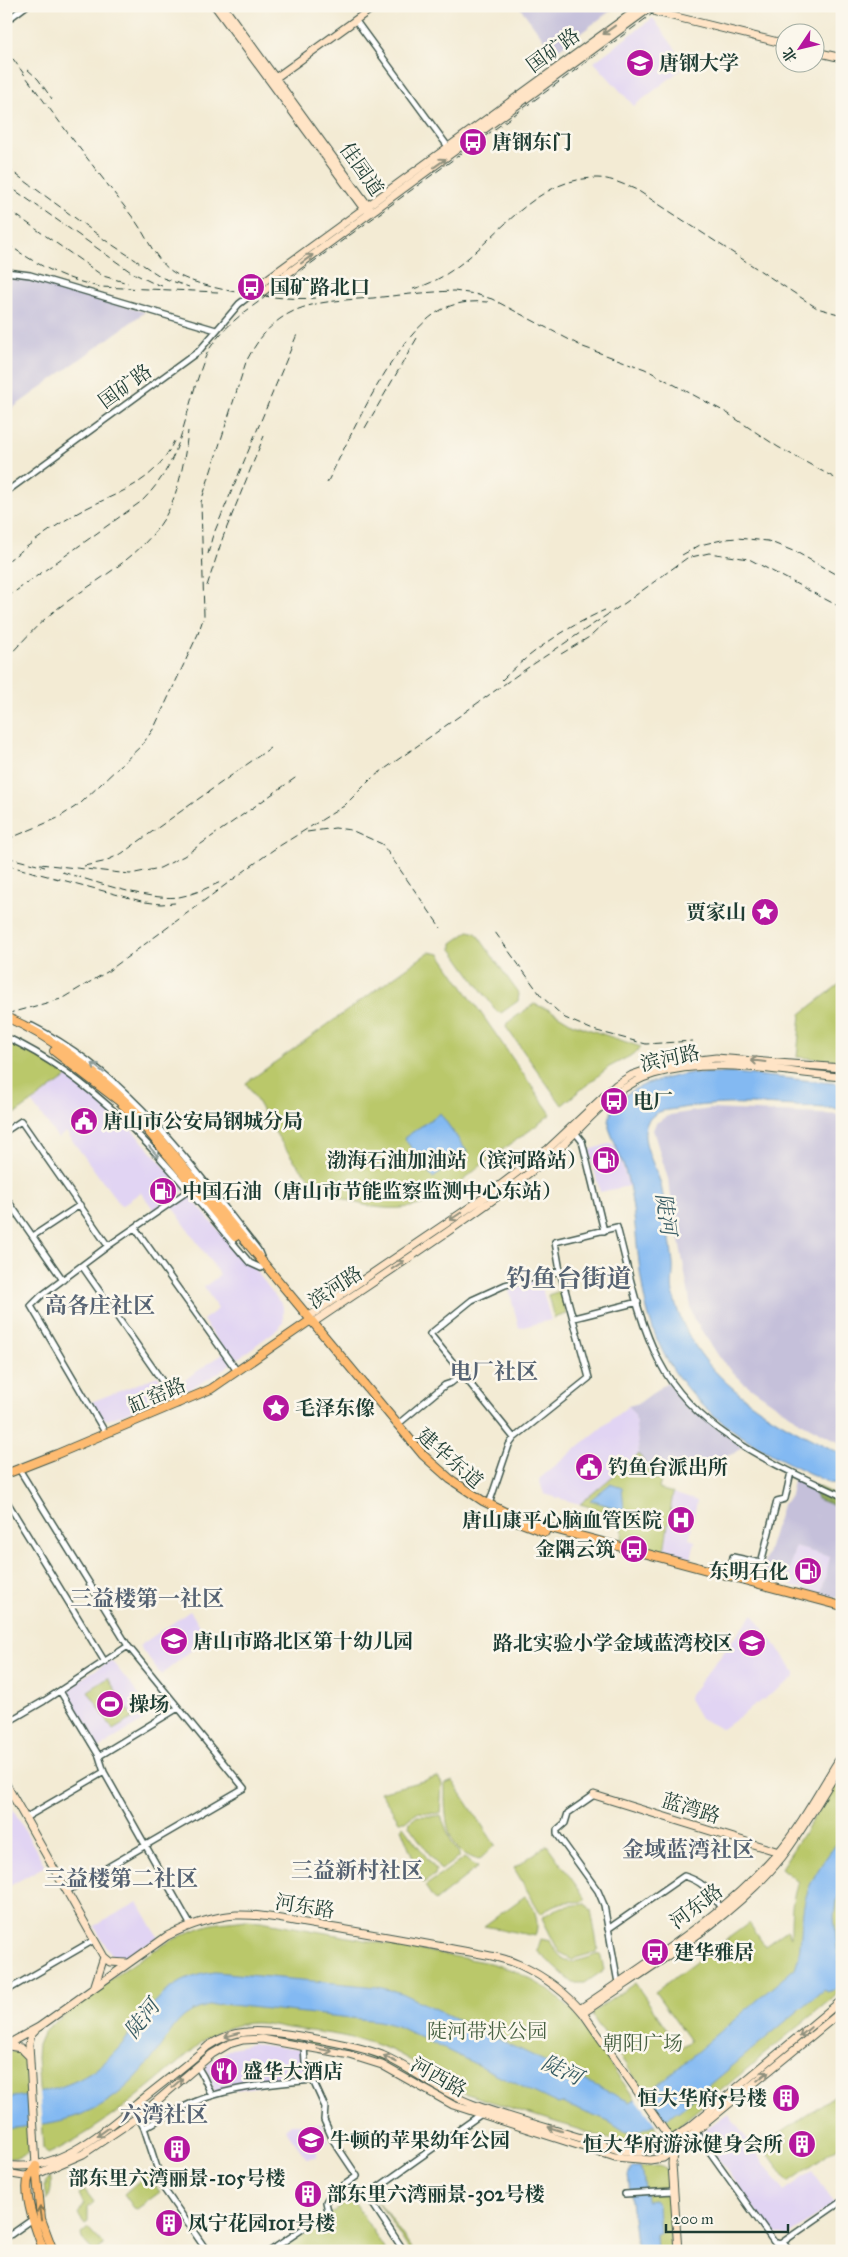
<svg xmlns="http://www.w3.org/2000/svg" width="848" height="2257" font-family="'IM FELL Great Primer','Noto Serif SC',serif">
<style>
.built{fill:#e1d4f3}
.industrial{fill:#c5c0da}
.green{fill:#bac86a;stroke:#6c824f}
.forest{fill:#93ac5e;stroke:#597449}
.water{fill:#83b9f2;stroke:#517b93}
.pier{fill:#f3ebd4}
.lines{fill:none;stroke-linecap:round;stroke-linejoin:round}
.street-casing{stroke:#3f574c;stroke-width:8}
.secondary-casing{stroke:#3f574c;stroke-width:9}
.primary-casing{stroke:#3f574c;stroke-width:10}
.street{stroke:#fff;stroke-width:5}
.secondary{stroke:#ffe4c6;stroke-width:7}
.primary{stroke:#febb71;stroke-width:8}
.rail{stroke:#1f3d34;stroke-width:1;stroke-dasharray:8 4;stroke-linecap:butt}
.oneway{stroke:#8f907d}
.oneway2{stroke:#8f9e9a}
.oneway3{stroke:#83764f}
.labels{text-anchor:middle;stroke-width:5;stroke-linejoin:round;paint-order:stroke}
.street-label{font-size:20px;fill:#1f3d34;stroke:#fbf7ec}
.poi-label{font-size:20px;font-weight:bold;fill:#1f3d34;stroke:#fbf7ec;text-anchor:start}
.park-label{font-size:20px;fill:#466042;stroke:#fbf7ec}
.water-label{font-size:21px;font-style:italic;fill:#385c64;stroke:#fbf7ec}
.quarter-label{font-size:22px;font-weight:bold;fill:#566373;stroke:#fbf7ec}
.district-label{font-size:25px;font-weight:bold;fill:#566373;stroke:#fbf7ec}
</style>
<rect width="100%" height="100%" fill="#fbf7ec"/>
<filter id="ink" filterUnits="userSpaceOnUse"><feTurbulence type="fractalNoise" baseFrequency=".02" numOctaves="2"/><feDisplacementMap in="SourceGraphic" scale="10" xChannelSelector="R" yChannelSelector="G"/><feConvolveMatrix kernelMatrix="1 2 1 2 8 2 1 2 1" color-interpolation-filters="sRGB"/></filter>
<filter id="wash" filterUnits="userSpaceOnUse"><feTurbulence type="fractalNoise" baseFrequency=".0096" numOctaves="4" result="noise"/><feDisplacementMap in="SourceGraphic" scale="20" xChannelSelector="R" yChannelSelector="G"/><feGaussianBlur stdDeviation="1.12" result="paint"/><feColorMatrix in="noise" values="0 0 0 0 0 0 0 0 0 0 0 0 0 0 0 0 0 1.4 0 .05"/><feComposite in="paint" operator="in"/></filter>
<g filter="url(#wash)">
<rect width="100%" height="100%" fill="#f3ebd4"/>
<path class="built" d="M653 18 687 65 634 106 594 62Z
M70 1075 135 1133 185 1190 154 1210 141 1192 121 1206 66 1132 58 1138 32 1103Z
M612 1143 617 1149 629 1186 600 1192 589 1150Z
M188 1194 247 1264 253 1267 283 1306V1323L279 1328 214 1376 189 1389 108 1420 101 1418 91 1402 158 1376 169 1391 225 1352 203 1320 218 1309 204 1287 220 1275 171 1205Z
M539 1278 551 1320 519 1328 508 1286Z
M628 1406 635 1415 639 1454 580 1504 544 1494 539 1479Z
M673 1493 697 1501 689 1539 695 1541 691 1559 664 1551Z
M795 1547 830 1557 821 1594 786 1584Z
M190 1611 208 1637 161 1675 139 1646Z
M753 1614 795 1672V1677L722 1729 700 1718 688 1697Z
M111 1660 154 1714 97 1749 65 1692 67 1688Z
M13 1809 45 1866 6 1888V1812Z
M138 1902 158 1937 123 1961 113 1958 94 1926Z
M252 2044 302 2050 314 2078 215 2093 205 2066 231 2048Z
M728 2113 784 2191 812 2171 835 2203 788 2236 769 2230 700 2133Z
M322 2123 328 2142 317 2149V2156L307 2159 285 2129 291 2124Z"/>
<path class="industrial" d="M519 6H617L554 53Z
M6 276 26 278 145 312 6 413Z
M710 1109 842 1115V1444L799 1421 743 1382 722 1361 693 1318 668 1179 653 1130 656 1123 670 1115Z
M668 1382 683 1399 742 1447 733 1454 674 1470 661 1480 654 1478 639 1454 635 1415 628 1406 639 1403Z
M794 1476 814 1485 817 1499 842 1509V1599L821 1594 830 1557 795 1547 786 1584 760 1577 782 1505 789 1499Z"/>
<path class="green" d="M469 931 476 933 519 994 518 1001 501 1013 497 1012 452 949V943Z
M429 952 440 954 551 1114C531 1131 508 1145 487 1161 471 1172 459 1187 442 1196 401 1220 340 1207 307 1175 282 1150 265 1113 246 1083Z
M842 982V1061L797 1057 801 1014Z
M534 1004 550 1010 573 1024 641 1047 634 1054 609 1067 562 1105 506 1027 507 1023Z
M6 1039 70 1075 15 1114 6 1103Z
M560 1291 567 1314 554 1318 548 1295Z
M639 1454 654 1478 661 1480 659 1489 673 1493 664 1551 622 1540 623 1517 580 1504Z
M108 1678 133 1718 113 1730 88 1691Z
M842 1774V1990L672 2131 592 2016 593 2012 635 1983 680 2048 690 2041 655 1992 749 1923 765 1946 787 1930 791 1937C791 1918 791 1899 798 1882L781 1868Z
M438 1777 442 1784 440 1814 417 1812 406 1821H399L380 1792Z
M453 1781 495 1845 479 1860C473 1858 466 1856 461 1852 444 1835 445 1806 445 1784Z
M417 1816H441L452 1843 459 1853V1857L441 1870 409 1826 410 1822Z
M403 1826 436 1870 435 1875 423 1883 401 1828Z
M547 1845 586 1899C580 1904 574 1901 567 1902 556 1903 549 1907 541 1914L514 1868Z
M464 1858 478 1867 435 1901 425 1886Z
M525 1896C535 1905 540 1924 535 1936L484 1926Z
M586 1904 591 1910 598 1949 597 1952 572 1959 559 1952 542 1918C558 1905 566 1906 586 1904Z
M246 1920 261 1921 490 1963 515 1971 546 1988 572 2010 661 2136 648 2144 621 2143 461 2092C439 2081 421 2065 399 2054 366 2037 325 2033 288 2028 274 2025 257 2021 243 2024 230 2026 218 2032 207 2038 157 2080 107 2127 48 2154L43 2148 37 2057 38 2045 44 2031C92 1994 150 1944 208 1925 220 1922 233 1922 246 1920Z
M541 1939 550 1941C565 1969 573 1962 600 1954L604 1970 585 1983H573L537 1951Z
M6 2051 22 2052 26 2061 33 2148C28 2156 15 2159 6 2158Z
M842 2090V2144L788 2182 763 2146Z
M657 2166 666 2168 672 2251H657L656 2233 660 2234 646 2201 643 2174 639 2167Z
M147 2174 160 2192 137 2209 134 2208 124 2194Z
M50 2177C52 2182 52 2195 46 2201L44 2185H48L45 2183Z
M85 2190 94 2202 88 2208V2222L85 2224 78 2215 84 2205 79 2194Z
M373 2194 414 2251H410Z
M352 2199 386 2251H275Z
M88 2228 104 2245 98 2251H93L82 2239 81 2234Z"/>
<path class="forest" d="M814 1485 842 1498V1509L817 1499 814 1493Z
M254 2033 301 2041C293 2042 282 2039 273 2037 251 2034 234 2038 215 2048L140 2111 138 2106 210 2048 229 2038Z
M308 2040C335 2046 365 2050 390 2062 416 2074 438 2092 464 2104L634 2155 651 2156 640 2157 614 2154 463 2106 436 2094 404 2072 376 2059 307 2043Z"/>
<path class="water" d="M691 1073H734L842 1084V1109C787 1106 730 1099 676 1109 669 1110 660 1110 654 1115 632 1131 656 1165 661 1185 666 1210 670 1237 673 1263 674 1273 671 1283 673 1293 691 1377 771 1420 842 1454V1484L830 1483C739 1441 662 1398 643 1291 637 1256 636 1220 629 1185 625 1166 616 1147 609 1128 606 1088 661 1079 691 1073Z
M440 1113 468 1153 433 1178 404 1138Z
M610 1484 622 1488 624 1509 622 1510 590 1500Z
M842 1837V1890L836 1901 834 1917 841 1984 838 1989 827 1992 823 1990 679 2111C660 2121 648 2132 626 2133L609 2122 562 2103 558 2104 397 2026 379 2021 221 2004C207 2006 196 2008 185 2016 173 2025 166 2040 157 2052 144 2070 127 2089 108 2101 78 2121 41 2125 6 2129V2098C39 2094 74 2087 100 2066 144 2031 149 1980 215 1972L378 1987 402 1993 630 2102 652 2090 795 1968C802 1950 800 1930 803 1911 806 1883 825 1858 842 1837Z
M632 2167H639L643 2174 646 2201 654 2200 658 2205 660 2234H656L657 2251H637L628 2176Z"/>
<path class="pier" d="M39 2090 42 2127 31 2129 28 2093Z
M645 2092 665 2121 657 2127 635 2097Z"/>
</g>
<g filter="url(#ink)">
<g class="lines">
<g class="street-casing">
<path id="street" d="M6 21 26 6
M356 21 449 148
M6 272 30 275 216 330
M6 492 199 351 239 304 252 294
M32 1026C130 1075 192 1167 258 1250L261 1257
M6 1037C110 1085 177 1178 250 1263L261 1268
M6 1131 21 1121 108 1246
M574 1131 582 1141 604 1231
M6 1198 63 1280
M135 1228 237 1371
M33 1236 80 1205
M82 1266 178 1404
M560 1271 555 1242 617 1227C629 1272 638 1320 659 1361 695 1432 774 1464 842 1496
M574 1318 638 1302
M397 1425 445 1385 451 1383 462 1374
M106 1434 31 1306 41 1296 108 1246 188 1191
M19 1469 128 1646 244 1788 67 1891
M6 1500 105 1662
M489 1504 509 1445 514 1438 589 1378 560 1271 505 1285 472 1300 430 1334 514 1438
M729 1577 733 1557 761 1563 777 1501 785 1499 791 1472
M60 1691 99 1756
M178 1708 99 1756 104 1772 190 1924
M6 1723 44 1701 128 1646
M594 1795 568 1813 565 1823 557 1830V1834L598 1891 604 1905 618 1983
M25 1818 104 1772
M608 1929 684 1876C705 1882 709 1892 721 1908
M6 1991 94 1940
M197 2066 203 2076 212 2096
M133 2107 144 2128 164 2189 207 2251
M144 2128C163 2118 182 2106 202 2099 237 2086 275 2084 312 2080
M695 2131 774 2242 780 2244 842 2201
M625 2194 673 2191
M6 2238 33 2219
M783 2242 789 2251
M270 2251 325 2214 328 2211 326 2202 330 2195 357 2176 333 2140 324 2120 325 2107 305 2063 304 2045
M404 2251 367 2195 480 2115"/>
</g>
<g class="secondary-casing">
<path id="secondary" d="M215 6 364 209 367 210
M223 6 371 210
M650 6 656 12 786 44
M816 52 842 58
M274 79 375 6
M252 294 255 288 639 8 651 7
M252 294 261 293 651 7
M842 1068 716 1058 664 1064 632 1075 616 1085 548 1149 482 1199 311 1315 308 1322H314C392 1269 472 1218 546 1160 581 1132 609 1087 654 1074 715 1056 780 1072 842 1077
M6 1784 104 1957 110 1962 127 1963
M594 1795 779 1852
M95 1985 104 1957
M580 2009C648 1962 722 1917 777 1854 802 1825 821 1788 842 1755
M583 2013C649 1967 732 1920 782 1857 804 1828 822 1795 842 1764
M35 2031 31 2035 29 2044 36 2166
M6 2045 39 2027 167 1936C189 1925 211 1917 236 1915 261 1914 287 1920 311 1924 355 1931 399 1939 443 1947 469 1953 496 1954 520 1965 545 1977 566 1992 583 2013L671 2140 673 2150 672 2164 678 2251
M9 2046 21 2048 29 2056
M6 2165C62 2174 109 2126 149 2094 169 2078 189 2063 208 2046 220 2038 233 2033 247 2032 274 2029 356 2045 382 2055 414 2069 439 2092 472 2104 520 2122 570 2133 618 2150L641 2152 661 2147 691 2126 842 2000
M6 2173 24 2176 37 2174 83 2154 138 2117 212 2054 229 2044 243 2040 262 2039 350 2055 382 2065 453 2105 615 2157 650 2160 663 2158 842 2011"/>
</g>
<g class="primary-casing">
<path id="primary" d="M6 1017C60 1040 110 1084 150 1126L423 1455 450 1479 483 1501 505 1512 539 1525 842 1606
M54 1051 119 1101 147 1130 235 1237
M6 1474 57 1454 211 1389 308 1322
M500 1515 545 1532
M36 2166C34 2169 31 2173 29 2176 22 2194 37 2233 44 2251
M36 2166 41 2219 53 2251"/>
</g>
<use href="#street" class="street"/>
<use href="#secondary" class="secondary"/>
<use href="#primary" class="primary"/>
<path class="rail" d="M6 49C47 107 91 163 134 219 149 239 155 263 178 275 208 291 282 301 316 298
M27 69 38 79 52 99
M6 167 105 240 163 278 189 287
M6 184 131 272 151 282 162 286
M6 208 103 276 128 283
M6 243C39 266 61 278 100 287L218 292
M413 289C485 270 518 178 597 178 611 178 625 185 637 190L817 308 842 315
M365 428 417 338
M327 483C351 436 396 332 443 309 457 302 473 301 488 302
M208 554 212 538 298 332
M682 555 700 545 726 539 737 538 768 541 798 553 842 578
M6 562C27 547 47 531 69 518 108 493 152 490 174 441
M207 586 223 537 264 436
M6 598 142 501C179 464 181 431 196 384 200 372 204 358 210 348 219 334 230 324 242 314L663 6
M561 654 591 636 608 620
M6 659C23 641 40 621 61 606 100 577 151 552 171 505 181 481 185 457 188 431
M502 680C531 651 567 627 605 610
M307 832 335 828 351 830 382 844 441 928
M6 840 58 818 81 803 142 745 154 728 198 634 204 616 201 502 246 362C276 302 314 302 373 298 400 295 427 292 454 291L475 294 492 299 583 347 645 369 727 413 778 447 842 482
M6 857 45 867
M40 864 130 874 160 868 184 856 298 776
M6 865 145 902 161 904 175 903
M84 866 103 862 121 854 270 748
M62 872C94 881 148 901 179 897 195 894 209 887 223 881
M495 932 542 997 565 1018 593 1030 646 1044 693 1041
M6 1014 61 999 107 972 273 850 344 806 372 778 520 673 625 603 687 558 709 553 749 559 842 608"/>
</g>
<defs><path id="oneway-shaft" d="M-6 0H5M1.5-3L5.5 0L1.5 3" fill="none" stroke-width="1.6" stroke-linecap="round" stroke-linejoin="round" transform="scale(1.25)"/></defs>
<g class="oneway">
<use href="#oneway-shaft" transform="translate(609 30) rotate(144)"/>
<use href="#oneway-shaft" transform="translate(440 163) rotate(-36)"/>
<use href="#oneway-shaft" transform="translate(307 259) rotate(-36)"/>
<use href="#oneway-shaft" transform="translate(758 1061) rotate(-173)"/>
<use href="#oneway-shaft" transform="translate(456 1216) rotate(146)"/>
<use href="#oneway-shaft" transform="translate(398 1265) rotate(-34)"/>
<use href="#oneway-shaft" transform="translate(805 2032) rotate(140)"/>
<use href="#oneway-shaft" transform="translate(232 2035) rotate(165)"/>
<use href="#oneway-shaft" transform="translate(325 2050) rotate(11)"/>
<use href="#oneway-shaft" transform="translate(390 2059) rotate(-154)"/>
<use href="#oneway-shaft" transform="translate(763 2076) rotate(-39)"/>
<use href="#oneway-shaft" transform="translate(177 2083) rotate(-41)"/>
<use href="#oneway-shaft" transform="translate(555 2129) rotate(-163)"/>
<use href="#oneway-shaft" transform="translate(103 2132) rotate(144)"/>
</g>
<g class="oneway2">
<use href="#oneway-shaft" transform="translate(98 1068) rotate(-142)"/>
<use href="#oneway-shaft" transform="translate(154 1152) rotate(49)"/>
</g>
<use class="oneway3" href="#oneway-shaft" transform="translate(41 2213) rotate(-99)"/>
</g>
<defs>
<g id="university-disc" transform="scale(1.4375)"><circle r="9.5" fill="#b5179e" stroke="#fbf7ec"/><path d="M0-5L7-2L0 1L-7-2ZM-4 1L0 2.5L4 1V4Q0 6-4 4Z" fill="#fff"/></g>
<g id="bus-disc" transform="scale(1.4375)"><circle r="9.5" fill="#b5179e" stroke="#fbf7ec"/><path d="M-5-6H5V4H4V6H2V4H-2V6H-4V4H-5ZM-3.5-4V0h7V-4ZM-3.5 1.2v1.5H-2V1.2ZM2 1.2v1.5H3.5V1.2Z" fill="#fff"/></g>
<g id="sight-disc" transform="scale(1.4375)"><circle r="9.5" fill="#b5179e" stroke="#fbf7ec"/><path d="M0-6L1.8-2.2L6-1.7L2.9 1.2L3.7 5.4L0 3.3L-3.7 5.4L-2.9 1.2L-6-1.7L-1.8-2.2Z" fill="#fff"/></g>
<g id="civic-disc" transform="scale(1.4375)"><circle r="9.5" fill="#b5179e" stroke="#fbf7ec"/><path d="M-.6-6.5H3V-4.5H.6V-3L4-1V1h2V6H-6V1h2V-1L-.6-3ZM-1.2 2.5V6h2.4V2.5Z" fill="#fff"/></g>
<g id="fuel-disc" transform="scale(1.4375)"><circle r="9.5" fill="#b5179e" stroke="#fbf7ec"/><path d="M-5.5-6h7V0h2V4h1.3V-2.5L3-4.5l.8-.8L6-3V5H2.5V1h-1V6h-7ZM-4.2-4.7v3.2H.2V-4.7Z" fill="#fff"/></g>
<g id="hospital-disc" transform="scale(1.4375)"><circle r="9.5" fill="#b5179e" stroke="#fbf7ec"/><path d="M-5-5h3v3.5h4V-5h3V5h-3V1.5h-4V5h-3Z" fill="#fff"/></g>
<g id="school-disc" transform="scale(1.4375)"><circle r="9.5" fill="#b5179e" stroke="#fbf7ec"/><path d="M0-5L7-2L0 1L-7-2ZM-4 1L0 2.5L4 1V4Q0 6-4 4Z" fill="#fff"/></g>
<g id="stadium-disc" transform="scale(1.4375)"><circle r="9.5" fill="#b5179e" stroke="#fbf7ec"/><path d="M0-5a6.5 5 0 1 0 0 10a6.5 5 0 1 0 0-10ZM-3.5-1.8h7v3.6h-7Z" fill="#fff"/></g>
<g id="restaurant-disc" transform="scale(1.4375)"><circle r="9.5" fill="#b5179e" stroke="#fbf7ec"/><path d="M-5-6h1v4h1v-4h1v4h1v-4h1v5L-1.5 .5V6h-2V.5L-5-1ZM5-6V6H3V1.5H1.5Q1.5-4 5-6Z" fill="#fff"/></g>
<g id="building-disc" transform="scale(1.4375)"><circle r="9.5" fill="#b5179e" stroke="#fbf7ec"/><path d="M-4-6H4V6H1V3H-1V6H-4ZM-2.5-4.3h1.7v1.8h-1.7ZM.8-4.3h1.7v1.8H.8ZM-2.5-1h1.7V.8h-1.7ZM.8-1h1.7V.8H.8Z" fill="#fff"/></g>
</defs>
<g fill-rule="evenodd">
<use href="#university-disc" x="640" y="63"/>
<use href="#bus-disc" x="473" y="142"/>
<use href="#bus-disc" x="251" y="287"/>
<use href="#sight-disc" x="765" y="912"/>
<use href="#bus-disc" x="614" y="1101"/>
<use href="#civic-disc" x="84" y="1121"/>
<use href="#fuel-disc" x="606" y="1160"/>
<use href="#fuel-disc" x="163" y="1191"/>
<use href="#sight-disc" x="276" y="1408"/>
<use href="#civic-disc" x="589" y="1467"/>
<use href="#hospital-disc" x="681" y="1520"/>
<use href="#bus-disc" x="634" y="1549"/>
<use href="#fuel-disc" x="808" y="1571"/>
<use href="#school-disc" x="174" y="1641"/>
<use href="#school-disc" x="752" y="1643"/>
<use href="#stadium-disc" x="110" y="1704"/>
<use href="#bus-disc" x="655" y="1952"/>
<use href="#restaurant-disc" x="224" y="2071"/>
<use href="#building-disc" x="786" y="2098"/>
<use href="#school-disc" x="311" y="2140"/>
<use href="#building-disc" x="802" y="2144"/>
<use href="#building-disc" x="177" y="2149"/>
<use href="#building-disc" x="308" y="2194"/>
<use href="#building-disc" x="169" y="2223"/>
</g>
<g class="labels">
<g class="street-label">
<text transform="translate(553 50) rotate(-36)" y="7">国矿路</text>
<text transform="translate(362 169) rotate(55)" y="7">佳园道</text>
<text transform="translate(125 386) rotate(-36)" y="7">国矿路</text>
<text transform="translate(670 1058) rotate(-12)" y="7">滨河路</text>
<text transform="translate(335 1287) rotate(-33)" y="7">滨河路</text>
<text transform="translate(157 1395) rotate(-23)" y="7">缸窑路</text>
<text transform="translate(450 1458) rotate(41)" y="7">建华东道</text>
<text transform="translate(691 1808) rotate(17)" y="7">蓝湾路</text>
<text transform="translate(305 1906) rotate(9)" y="7">河东路</text>
<text transform="translate(696 1906) rotate(-37)" y="7">河东路</text>
<text transform="translate(439 2077) rotate(29)" y="7">河西路</text>
</g>
<g class="poi-label">
<text x="659" y="70">唐钢大学</text>
<text x="492" y="149">唐钢东门</text>
<text x="270" y="294">国矿路北口</text>
<text x="746" y="919" text-anchor="end">贾家山</text>
<text x="633" y="1108">电厂</text>
<text x="103" y="1128">唐山市公安局钢城分局</text>
<text x="587" y="1167" text-anchor="end">渤海石油加油站（滨河路站）</text>
<text x="182" y="1198">中国石油（唐山市节能监察监测中心东站）</text>
<text x="295" y="1415">毛泽东像</text>
<text x="608" y="1474">钓鱼台派出所</text>
<text x="662" y="1527" text-anchor="end">唐山康平心脑血管医院</text>
<text x="615" y="1556" text-anchor="end">金隅云筑</text>
<text x="789" y="1578" text-anchor="end">东明石化</text>
<text x="193" y="1648">唐山市路北区第十幼儿园</text>
<text x="733" y="1650" text-anchor="end">路北实验小学金域蓝湾校区</text>
<text x="129" y="1711">操场</text>
<text x="674" y="1959">建华雅居</text>
<text x="243" y="2078">盛华大酒店</text>
<text x="767" y="2105" text-anchor="end">恒大华府5号楼</text>
<text x="330" y="2147">牛顿的苹果幼年公园</text>
<text x="783" y="2151" text-anchor="end">恒大华府游泳健身会所</text>
<text x="177" y="2185" text-anchor="middle">部东里六湾丽景-105号楼</text>
<text x="327" y="2201">部东里六湾丽景-302号楼</text>
<text x="188" y="2230">凤宁花园101号楼</text>
</g>
<g class="park-label">
<text x="487" y="2038">陡河带状公园</text>
<text x="643" y="2050">朝阳广场</text>
</g>
<g class="water-label">
<text transform="translate(666 1214) rotate(82)" y="7">陡河</text>
<text transform="translate(142 2019) rotate(-52)" y="7">陡河</text>
<text transform="translate(562 2070) rotate(25)" y="7">陡河</text>
</g>
<g class="quarter-label">
<text x="100" y="1313">高各庄社区</text>
<text x="494" y="1379">电厂社区</text>
<text x="147" y="1606">三益楼第一社区</text>
<text x="688" y="1857">金域蓝湾社区</text>
<text x="357" y="1878">三益新村社区</text>
<text x="121" y="1886">三益楼第二社区</text>
<text x="164" y="2122">六湾社区</text>
</g>
<g class="district-label">
<text x="569" y="1287">钓鱼台街道</text>
</g>
</g>
<rect width="848" height="2257" fill="none" stroke="#fbf7ec" stroke-width="25"/>
<g transform="translate(800 48) rotate(235)"><circle r="24" fill="#fbf7ec" stroke="#a3ada2"/>
<path d="M0-4L9 19L0 12L-9 19Z" fill="#b5179e"/>
<text y="-8" font-size="14" font-weight="bold" text-anchor="middle" fill="#1f3d34">北</text>
</g>
<path d="M666 2224v8h122v-8" fill="none" stroke="#1f3d34" stroke-width="2.5"/>
<text x="673" y="2224" font-size="15" fill="#1f3d34" stroke="#fbf7ec" stroke-width="4" paint-order="stroke">200 m</text>
</svg>
